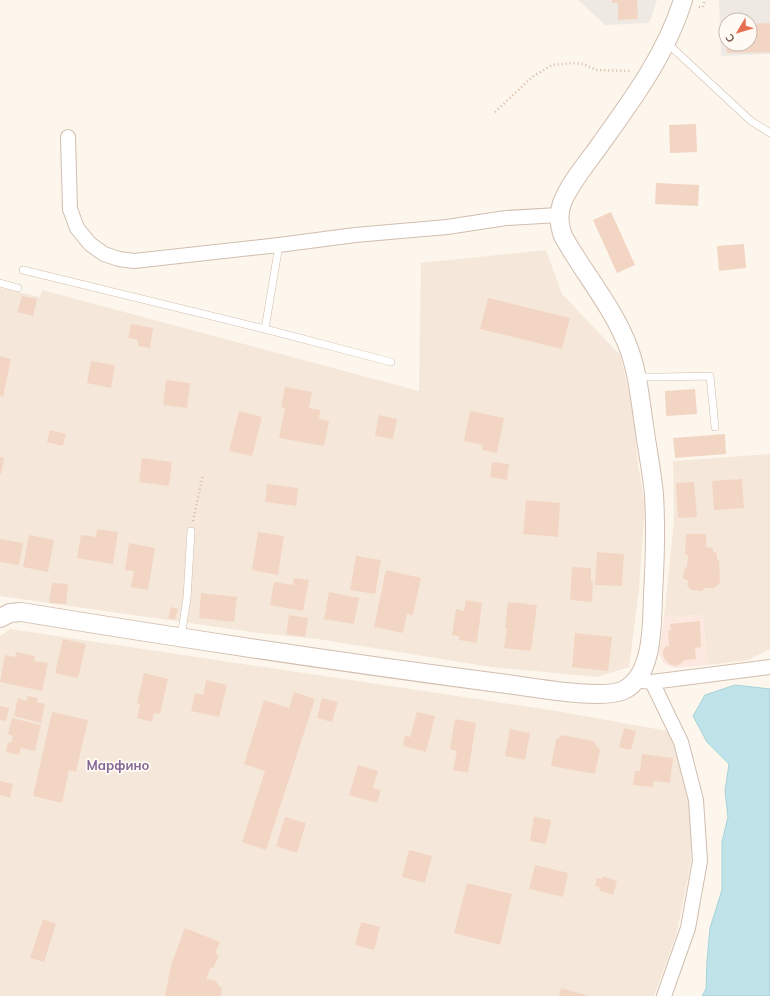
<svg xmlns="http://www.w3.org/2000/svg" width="770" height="996" font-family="Mulish,sans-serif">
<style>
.residential{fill:#f5e8da}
.commercial{fill:#fde8e0}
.industrial{fill:#efe9e4;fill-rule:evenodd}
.water{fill:#bfe3e8;stroke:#a5d3da}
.building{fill:#f3d5c3}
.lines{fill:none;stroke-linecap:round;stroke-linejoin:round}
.service-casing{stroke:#d1beb0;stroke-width:8}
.minor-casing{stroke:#d1beb0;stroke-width:16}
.tertiary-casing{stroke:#d1beb0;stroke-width:20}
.path{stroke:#d9b8a5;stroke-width:2.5;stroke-dasharray:1 3;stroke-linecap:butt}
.service{stroke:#fff;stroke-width:7}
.minor{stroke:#fff;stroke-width:14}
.tertiary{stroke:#fff;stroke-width:18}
.labels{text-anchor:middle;stroke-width:3.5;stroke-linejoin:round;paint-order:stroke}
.quarter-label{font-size:13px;font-weight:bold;fill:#846695;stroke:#fffaf3}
</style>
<rect width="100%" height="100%" fill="#fdf6ec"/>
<path class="residential" d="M546 250 562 294 620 355 633 407 638 464 645 506 639 589 629 667 597 677 491 667 318 639 267 634 0 596V288L40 297 42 290 419 391 421 263Z
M770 454V649L748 660 707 665 703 615 664 617 674 522 673 461Z
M10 629 557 711 668 731 678 758 688 793 693 826 691 862 676 936 654 996H0V636Z"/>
<path class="commercial" d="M703 615 707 665 674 668 664 664 659 654 664 617Z"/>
<path class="industrial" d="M578 0H657L649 23 605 25Z
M719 0H770V54L721 56ZM726 20H750V44H726Z"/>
<path class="water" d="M735 685 770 689V996H702L706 989 707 961 710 928 722 890V842L728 817 725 791 729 764 707 742 693 716 705 695Z"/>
<path class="building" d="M612 0H637L638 19 618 20V3H612Z
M770 23V52L727 53 726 44H750V24Z
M696 124 697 152 670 153 669 125Z
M656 183 699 185 698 206 655 204Z
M611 212 635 265 617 273 593 220Z
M744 244 746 268 719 271 717 246Z
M22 296 37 299 33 316 17 312Z
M488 298 570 318 562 349 480 329Z
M131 324 153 328 150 348 138 346V340L128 338Z
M0 356 11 359 3 397 0 396Z
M91 361 115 365 111 388 87 383Z
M166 380 190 383 187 408 163 405Z
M285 387 312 392 309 408 320 410 319 419 329 421 324 446 279 438 285 408 281 407Z
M695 389 697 414 666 416 665 391Z
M239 411 262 417 252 456 229 451Z
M470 411 504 418 497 453 482 450 483 445 464 441Z
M379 415 397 419 393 439 375 436Z
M50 430 66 434 63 446 47 442Z
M725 434 726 454 675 458 673 438Z
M0 457 4 458 1 474H0Z
M142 458 172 462 169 486 139 482Z
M492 462 509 464 507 480 490 477Z
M742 479 744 508 714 510 712 481Z
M694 482 697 517 678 518 676 483Z
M267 484 298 488 296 506 265 502Z
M526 500 560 503 558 537 523 534Z
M97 529 118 532 113 564 77 558 81 535 96 537Z
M258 532 284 536 278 575 252 570Z
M686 534H706V547L713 548V552L717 553V560H719L720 583 714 588H706L701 591 691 590 687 585 689 581 683 578 684 570 687 567 688 555H685Z
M29 535 54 540 48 572 23 567Z
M0 539 23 543 19 565 0 562Z
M129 543 155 548 148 590 131 587 134 571 125 570Z
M597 552 624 554 622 586 595 585Z
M356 556 381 560 375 594 350 590Z
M572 567 591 568V581H593L592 602 570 600Z
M386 570 421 578 413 615 407 614 403 633 374 627Z
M294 578 309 580 303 611 270 605 274 582 293 585Z
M52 583 68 584 66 604 49 603Z
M329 592 359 598 354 624 324 619Z
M201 593 237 597 234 622 199 618Z
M466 600 482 603 477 643 459 640V636L452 635 456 609 464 611Z
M508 602 537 605 531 651 504 648 507 628H505Z
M171 607 178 609 175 620 168 618Z
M289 615 308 618 305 637 286 634Z
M700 621 701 647 695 648 696 659 685 660 677 666 671 665 667 662 663 656V651L665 647 669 645 668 631 671 630 670 624Z
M575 633 612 637 608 671 572 667Z
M63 639 86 644 78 678 55 673Z
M16 652 35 656 34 661 48 663 42 691 0 682 5 655 15 657Z
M144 673 168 679 160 714 154 713 152 722 137 718 140 704 137 703Z
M206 680 227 685 219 717 191 711 195 693 203 695Z
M294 692 315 699 266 850 242 842 265 771 244 764 264 700 289 708Z
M28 696 38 698 37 702 45 704 41 723 14 716 18 698 26 701Z
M322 698 338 702 332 722 317 718Z
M0 706 9 708 6 721 0 720Z
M52 712 88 720 76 772 69 770 62 803 33 796Z
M417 712 435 716 426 752 403 746 405 736 410 737Z
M12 718 41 725 35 751 21 748 19 755 6 752 8 742 11 743 13 736 8 734Z
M455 719 476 723 468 773 453 770 457 751 450 749Z
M624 728 636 731 631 750 619 747Z
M510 729 530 733 525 760 505 756Z
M562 735 593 741 600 750 595 774 551 766 556 740Z
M642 754 673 758 670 783 654 781 653 787 633 785 635 771H640Z
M358 765 378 771 373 788 381 790 377 803 349 795Z
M0 781 13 784 10 798 0 795Z
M285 817 306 823 297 853 276 846Z
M534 817 551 820 546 844 530 841Z
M409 850 432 856 425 883 402 877Z
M535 865 568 873 563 897 529 889Z
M603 876 617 881 613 895 599 890 600 887 595 886 597 878 602 879Z
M467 883 512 894 500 945 454 933Z
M43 919 56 924 44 962 30 958Z
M361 922 380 927 374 950 355 945Z
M185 928 220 942 215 953 219 956 213 968 211 967 206 979 215 980 222 989 221 996H165L171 965Z
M561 988 589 996H559Z"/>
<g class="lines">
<g class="service-casing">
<path id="service" d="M666 42 751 121 770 133
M23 270 265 329 391 362
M0 283 18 288
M265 329 279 245
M637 377H664L710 376 715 427
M181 637 187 598 191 531"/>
</g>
<g class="minor-casing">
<path id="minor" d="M68 137 70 209 77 228 90 244 104 254 119 259 134 261 279 245 355 235 447 227 506 218 559 215
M643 681 652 682 770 667
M652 682 681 742 696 800 700 861 688 928 664 996"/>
</g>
<g class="tertiary-casing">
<path id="tertiary" d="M0 618 10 613 21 612C180 638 339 662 499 683 526 686 603 701 624 690 654 675 652 622 653 594 655 561 656 528 654 495 652 472 647 448 644 425 640 399 638 374 629 349 614 308 584 274 563 236 559 224 558 215 562 203 570 182 589 161 602 142 633 99 667 52 683 0"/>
</g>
<path class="path" d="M699 7H703L705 0
M495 112 532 77 552 65 573 63 583 64 596 70 630 71
M193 521 203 474"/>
<use href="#service" class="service"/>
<use href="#minor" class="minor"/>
<use href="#tertiary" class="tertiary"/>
</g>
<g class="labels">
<g class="quarter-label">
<text x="118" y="770">Марфино</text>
</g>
</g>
<g transform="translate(738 32) rotate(232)"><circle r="19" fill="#fffaf3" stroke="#cabbb1"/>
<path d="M0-3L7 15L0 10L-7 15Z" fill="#e76f51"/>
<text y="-6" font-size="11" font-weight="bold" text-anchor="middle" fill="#7a5c4d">С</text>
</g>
</svg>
